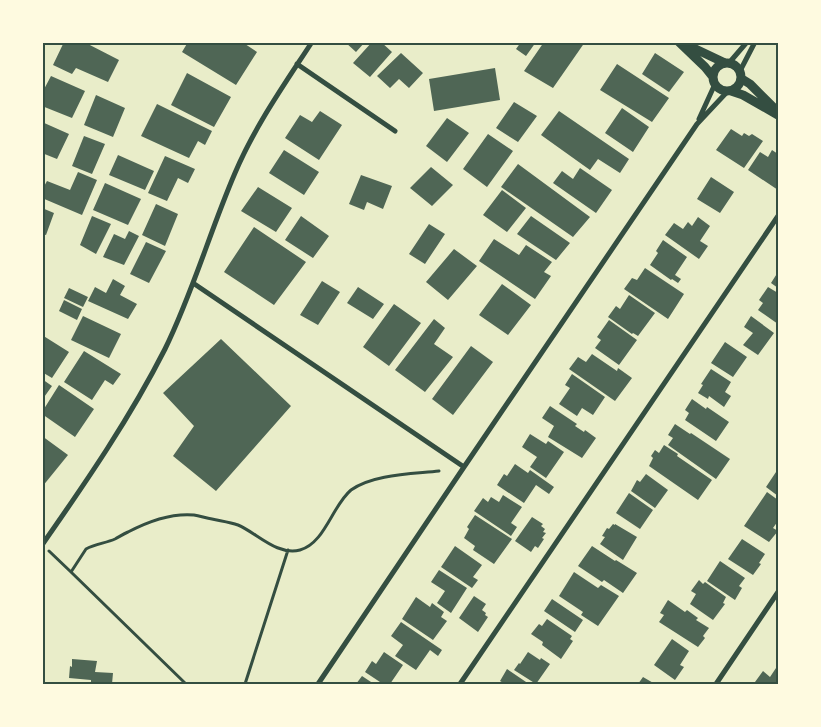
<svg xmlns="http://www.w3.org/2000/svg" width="821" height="727" font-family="Literata,serif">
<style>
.building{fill:#4f6655}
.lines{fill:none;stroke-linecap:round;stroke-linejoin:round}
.path{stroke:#344e41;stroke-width:3}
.minor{stroke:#344e41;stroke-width:5}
.tertiary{stroke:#344e41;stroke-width:9}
.neatline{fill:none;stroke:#344e41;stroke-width:2}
</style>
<rect width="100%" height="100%" fill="#e9edc9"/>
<path class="building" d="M64 42H84L119 60 108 82 76 68 72 74 53 65Z
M188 42H242L257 52 236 85 182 52Z
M345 42H365L356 52Z
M372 42H381L392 52 370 77 353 63Z
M521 42H536L526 56 516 49Z
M544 42H585L553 88 524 71Z
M401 53 423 73 409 88 399 79 390 88 377 76Z
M655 53 684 72 669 92 642 74Z
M617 64 669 98 652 122 600 90Z
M495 68 500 100 434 111 429 79Z
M187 73 231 97 214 127 171 105Z
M51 76 85 91 72 118 42 106V93Z
M96 95 125 108 113 137 84 125Z
M514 102 537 116 518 142 496 128Z
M157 104 212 131 205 145 198 141 189 158 141 136Z
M622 108 649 127 633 152 605 133Z
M320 111 342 125 319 160 285 138 300 115 312 122Z
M559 111 629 159 620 173 598 159 590 170 541 135Z
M447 118 469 133 447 162 426 146Z
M42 122 69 134 57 159 42 153Z
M731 129 742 136 744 133 749 136 752 134 763 141 744 168 716 150Z
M488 134 513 151 487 187 463 169Z
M84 136 105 144 92 174 72 166Z
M284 150 319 172 304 195 269 173Z
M772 150 778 154V190L748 170 760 152 768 157Z
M118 155 154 171 145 190 109 175Z
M165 156 195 169 188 183 178 178 167 201 148 193Z
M518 164 590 217 573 237 501 187Z
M431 167 453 185 432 206 410 188Z
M580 168 612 190 596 213 553 183 562 171 573 179Z
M78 172 97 180 82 215 42 198V190L47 181 70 190Z
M361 175 392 186 383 209 367 202 364 210 349 204Z
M711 177 734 192 720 213 697 199Z
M105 183 141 199 128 225 93 210Z
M258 187 292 208 276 232 241 211Z
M502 190 526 208 507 232 483 215Z
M156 204 178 214 165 246 142 235Z
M42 208 54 213 46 235 42 234Z
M92 216 111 224 96 254 80 245Z
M301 216 329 236 313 258 285 240Z
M531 216 570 243 556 260 517 234Z
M698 217 710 226 700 241 708 246 699 259 665 235 674 223 683 229 688 222 692 226Z
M429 224 445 234 425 264 409 254Z
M254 227 306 262 274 305 224 272Z
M129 231 139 236 124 265 103 257 114 234 125 239Z
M494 239 519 255 526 245 552 262 544 272 551 276 535 299 479 261Z
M663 240 687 257 675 275 681 279 678 283 672 279 671 280 650 265 658 253 656 251Z
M146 242 166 251 149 283 130 274Z
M454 249 477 266 448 300 426 282Z
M645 268 684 294 668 319 624 289 632 278 637 280Z
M778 272V288L771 283Z
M113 279 125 286 120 295 137 304 128 319 88 301 95 287 106 293Z
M322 281 340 292 318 325 300 315Z
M502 284 531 305 508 335 479 315Z
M358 287 384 304 373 319 347 303Z
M768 287 778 293V324L758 310 763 303 759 300Z
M69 288 88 297 83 307 64 298Z
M629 295 655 313 638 336 633 333 632 334 608 317 616 306 620 309Z
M64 300 82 309 77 320 59 311Z
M394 304 421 323 389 366 363 347Z
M83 316 121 334 109 358 71 340Z
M751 316 774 333 758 355 743 345 753 333 744 327Z
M434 319 445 328 434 344 453 357 425 392 395 370Z
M609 320 637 340 619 365 595 348 601 340 597 337Z
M42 335 69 352 52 378 42 372Z
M221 339 291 406 216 491 173 456 194 426 163 393Z
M725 342 747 357 733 377 711 363Z
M471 346 493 362 453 415 432 399Z
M84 351 121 374 113 385 105 380 92 400 64 382Z
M592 354 617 371 618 368 632 378 615 401 569 369 578 357 586 362Z
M711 369 731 382 725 392 731 396 724 407 709 396 708 399 698 393 703 385 701 384Z
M572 374 605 397 593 415 582 408 577 416 559 404 570 388 565 385Z
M42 379 52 386 42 400Z
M59 385 94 409 75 437 42 414V412Z
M692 399 706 409 707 407 729 422 716 441 685 420 689 413 685 410Z
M550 406 577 424 575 426 584 432 585 430 596 438 582 458 548 437 554 426 542 418Z
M675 424 690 434 691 433 730 459 716 479 668 445 673 438 668 435Z
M530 434 546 444 548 441 564 452 546 478 530 467 537 457 522 447Z
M42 436 68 455 42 487Z
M664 445 678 454 677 456 712 480 698 500 649 466 653 458 651 456 655 450 659 453Z
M515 464 528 473 530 470 554 487 549 494 536 485 524 503 497 485 504 474 507 476Z
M778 469V496L766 487Z
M646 474 668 490 655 508 631 491 637 480 640 482Z
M767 492 778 500V521L773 528 778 531 769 542 744 526Z
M629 493 653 510 640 529 616 513Z
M503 495 522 507 511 523 517 527 511 536 474 511 483 498 488 502 491 497 499 502Z
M475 515 512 539 494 564 473 550 475 546 464 538 469 529 467 527Z
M532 517 543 524 541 526 545 529 543 532 546 533 542 538 544 539 538 548 535 546 531 552 515 541Z
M613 524 615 525V524L637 537 623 560 600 544 605 537 602 536 607 528 609 529Z
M742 539 765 554 759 563 761 564 753 575 728 559Z
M455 546 482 565 473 577 478 580 472 588 441 567Z
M592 546 615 561 616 560 637 573 623 593 604 580 602 582 578 566Z
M720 561 745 578 739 586 742 588 735 600 707 581Z
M439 570 467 588 451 613 437 603 445 591 431 582Z
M574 572 598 588 601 585 619 596 598 626 581 615 583 612 559 596Z
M699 580 703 584 705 582 726 597 723 603 725 604 713 620 690 604 696 594 691 591Z
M474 596 486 604 482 610 486 613 485 615 488 617 478 632 459 618Z
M416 597 430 607 432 603 444 612 441 617 447 621 433 640 402 619Z
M552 599 583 620 575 632 544 611Z
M668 600 685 612 687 610 698 618 696 620 709 628 703 636 705 638 698 647 659 622 664 615 660 613Z
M547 619 572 636 570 639 573 641 561 659 542 645 543 642 531 634 539 624 542 626Z
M401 622 442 650 438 656 430 650 416 670 395 656 403 645 391 636Z
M672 639 689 651 680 665 684 667 675 680 654 665Z
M384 652 403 665 390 684H383L365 672 372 661 376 664Z
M528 652 540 660 541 658 550 664 536 684 514 670 519 663 520 664Z
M72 659 97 661 95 672 113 673 112 684H91V680L69 678 70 666 72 667Z
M778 665V684H759L755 682 763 671 770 677Z
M507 669 529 684H505L500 681Z
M362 676 374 684H356Z
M643 677 655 684H638Z"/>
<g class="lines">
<path class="path" d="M49 551 71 572 86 549C95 544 106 543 115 539 119 537 123 534 128 532 147 522 172 513 194 515 200 516 206 518 212 519 221 521 230 522 238 525 257 533 277 556 300 550 325 543 332 506 351 490 373 474 413 474 439 471
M71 572 186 684
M245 684 288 550"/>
<path class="minor" d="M729 63 747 42
M297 64 395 131
M740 71 755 42
M699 119 715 84
M193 283 464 467
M42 545C86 482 130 418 165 349 193 292 210 231 235 173 255 126 284 85 312 42
M318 684 464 467 697 124 727 92
M460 684 778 216
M716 684 778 592"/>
<path class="tertiary" d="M679 42 705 67 713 77
M685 44 725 63
M713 77a14 14 0 1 1 28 0a14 14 0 1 1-28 0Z
M742 79 750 84 778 112
M731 91 743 95 778 115"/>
</g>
<rect width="821" height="727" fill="none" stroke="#fefae0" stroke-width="88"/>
<rect x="44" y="44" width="733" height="639" class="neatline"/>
</svg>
